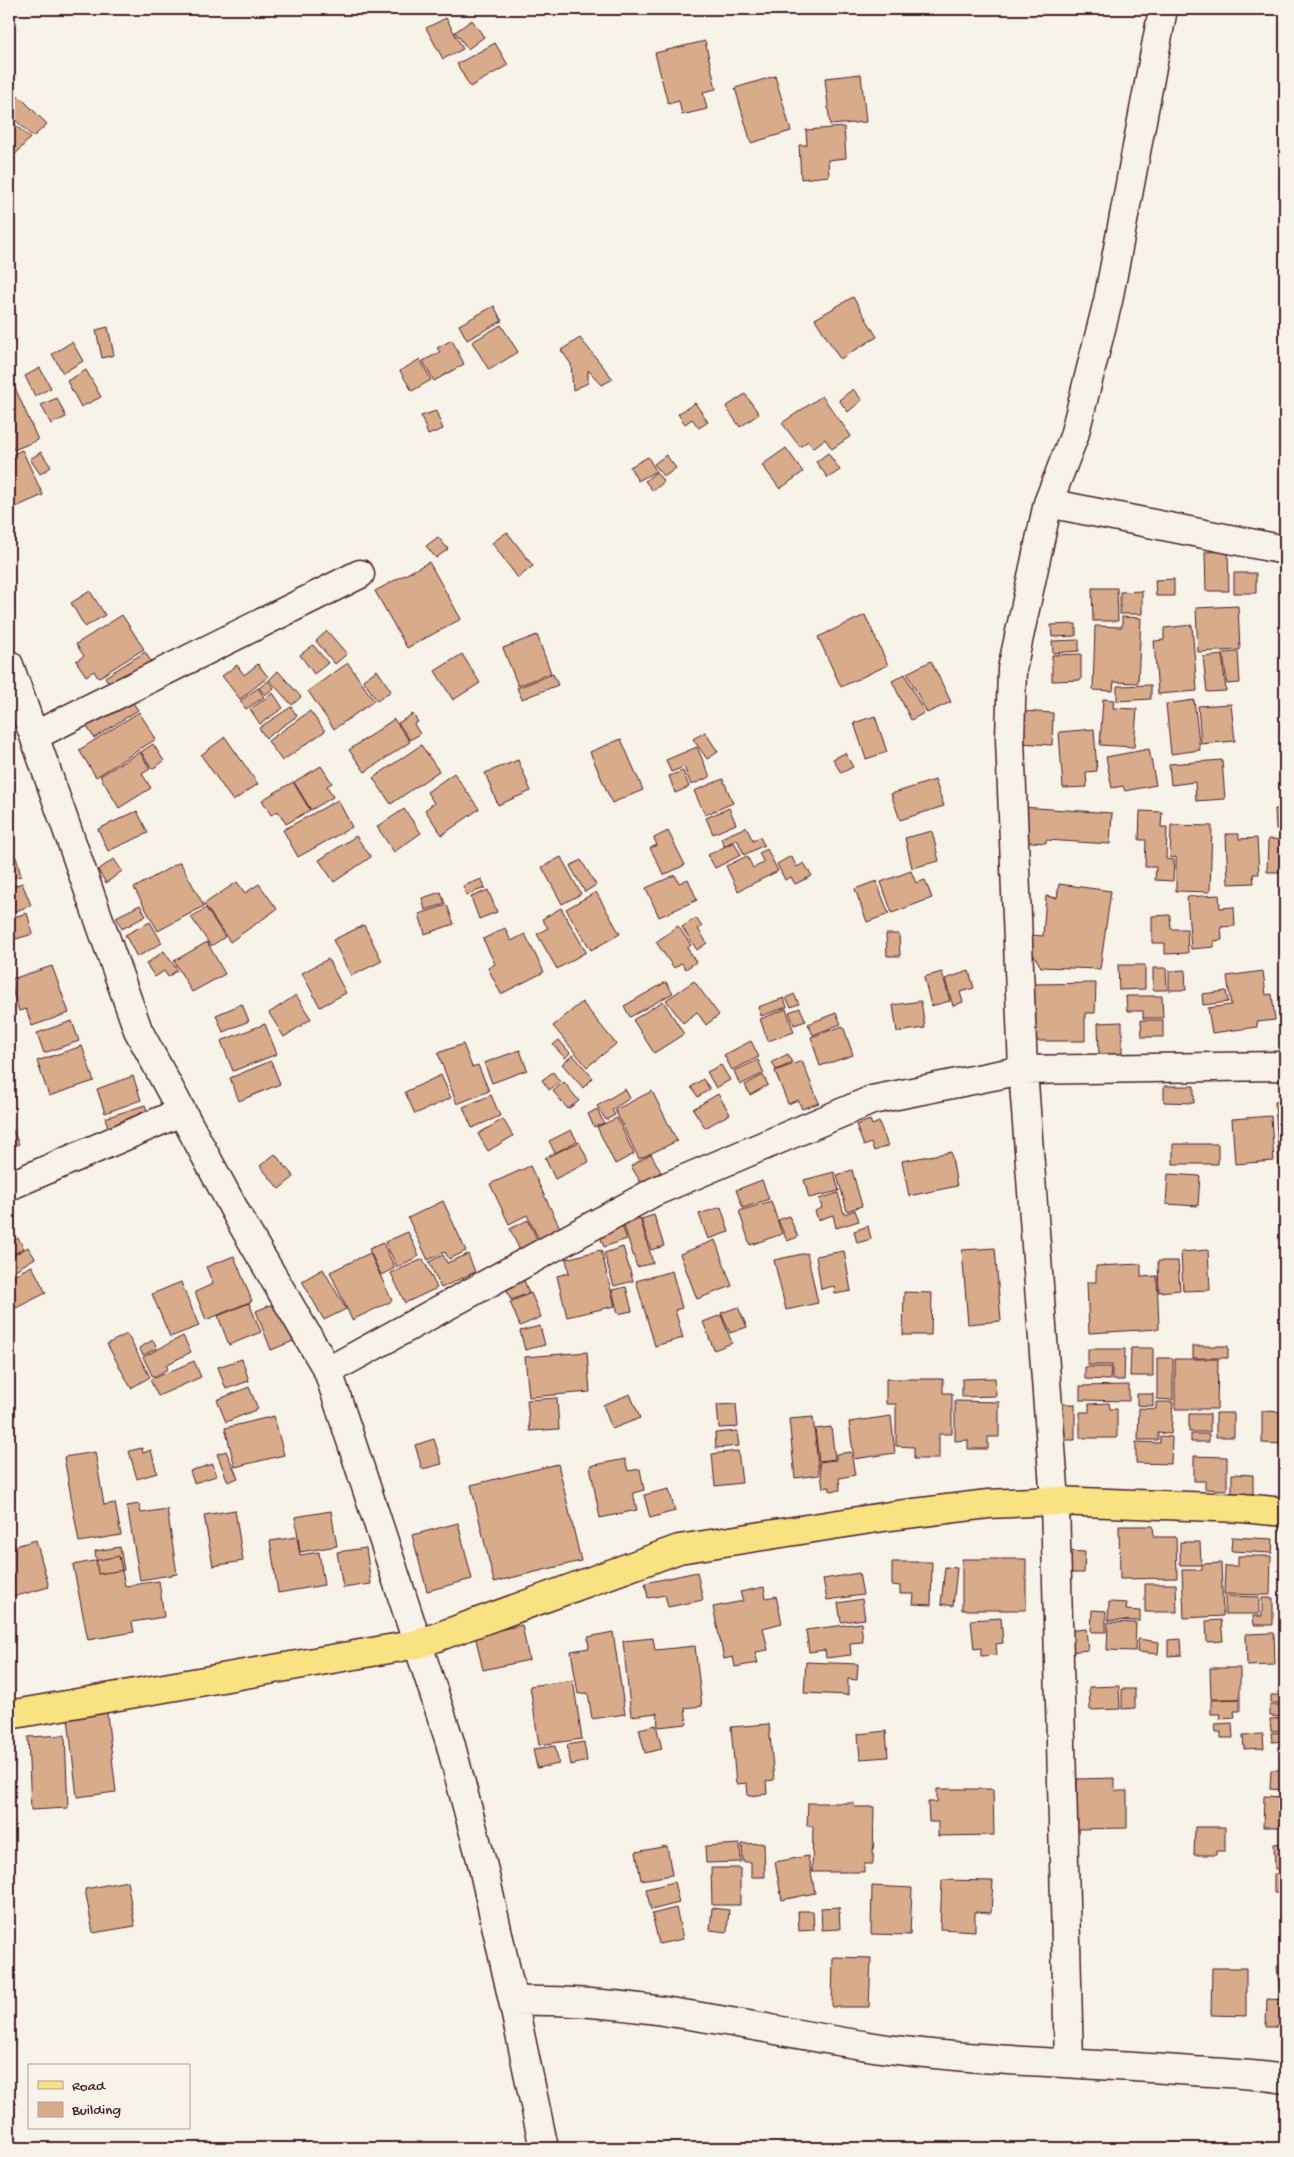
<svg xmlns="http://www.w3.org/2000/svg" width="1294" height="2157" font-family="'Gochi Hand',sans-serif">
<style>
.building{fill:#d8ab8a;stroke:#4a1f2b}
.lines{fill:none;stroke-linecap:round;stroke-linejoin:round}
.minor-casing{stroke:#4a1f2b;stroke-width:31}
.major-casing{stroke:#4a1f2b;stroke-width:31}
.minor{stroke:#f7f3e8;stroke-width:28}
.major{stroke:#f8e281;stroke-width:28}
</style>
<rect width="100%" height="100%" fill="#f7f3e8"/>
<filter id="ink" filterUnits="userSpaceOnUse"><feTurbulence type="fractalNoise" baseFrequency=".02" numOctaves="2"/><feDisplacementMap in="SourceGraphic" scale="10" xChannelSelector="R" yChannelSelector="G"/><feConvolveMatrix kernelMatrix="1 2 1 2 8 2 1 2 1" color-interpolation-filters="sRGB"/></filter>
<g filter="url(#ink)">
<path class="building" d="M1168 9H1196L1195 13Z
M446 18 463 49 443 59 426 28Z
M472 20 484 37 468 49 455 32Z
M705 41 716 89 703 92 707 109 682 115 679 101 668 104 655 53Z
M495 43 508 65 470 87 457 64Z
M861 74 866 122 830 125 825 78Z
M775 76 791 131 751 143 735 88Z
M19 96 47 124 33 137 9 114V107Z
M9 119 30 138 12 158 9 156Z
M844 127 846 158 828 160 829 176 801 179 799 145H807L806 130Z
M853 297 877 337 840 359 815 319Z
M494 306 502 321 467 340 459 325Z
M501 325 518 352 489 370 472 342Z
M108 327 114 355 102 358 96 330Z
M580 338 613 379 602 385 588 370V383L573 390 571 364 561 350Z
M452 340 464 364 434 381 423 361 440 352 437 348Z
M72 342 83 361 63 373 52 354Z
M420 359 431 380 412 391 400 371Z
M40 368 51 388 35 396 25 376Z
M86 370 101 397 81 407 67 381Z
M9 374 38 440 14 450 9 439Z
M853 389 862 400 848 412 839 400Z
M745 394 759 414 740 427 726 407Z
M822 396 851 436 832 449 825 439 813 448 808 441 800 447 782 423Z
M57 398 66 417 51 424 41 405Z
M695 403 708 422 699 428 692 419 685 424 678 414Z
M436 411 443 429 428 435 421 416Z
M786 448 803 472 780 489 762 465Z
M22 450 43 495 9 510V456Z
M41 452 51 467 40 474 30 459Z
M828 453 840 470 828 478 816 462Z
M666 455 676 468 664 477 654 464Z
M648 457 656 471 638 481 630 467Z
M656 472 664 482 653 491 645 481Z
M9 529 15 540 9 544Z
M507 532 533 566 518 578 492 543Z
M438 537 448 549 436 558 426 546Z
M1228 551 1229 591H1206L1205 552Z
M429 562 461 619 407 648 375 591Z
M1234 573H1256V593H1234Z
M1174 579V596H1156L1155 580Z
M1092 588H1117L1118 621H1093Z
M90 591 105 615 85 627 71 603Z
M1142 591V614H1120V592Z
M1238 606 1240 650 1198 652 1196 608Z
M122 615 144 649 98 678 94 671 86 676 76 661 84 656 76 644Z
M865 615 888 665 841 687 818 637Z
M1122 617 1141 618 1138 683 1114 682 1113 691 1093 690 1095 626 1122 627Z
M1076 624V636L1052 637 1051 625Z
M1192 625 1197 691 1158 694 1154 641 1164 640V628Z
M327 631 347 654 335 664 316 641Z
M537 635 551 673 518 686 503 648Z
M1079 640V651L1053 653 1052 641Z
M313 645 328 663 314 674 300 655Z
M145 652 152 663 112 688 105 677Z
M1238 652 1240 683 1227 684 1223 653Z
M462 654 480 683 453 700 435 671Z
M1081 654V680L1052 681V655Z
M1222 655 1226 691 1207 692 1203 657Z
M931 661 951 702 927 713 907 673Z
M348 663 374 701 334 729 308 691Z
M258 664 268 677 240 699 222 676 237 665 244 675Z
M377 670 391 691 377 701 363 680Z
M278 671 301 697 292 705 269 680Z
M553 674 558 685 522 699 517 688Z
M905 674 924 713 911 720 892 681Z
M268 681 274 688 265 695 259 688Z
M1151 685V699L1117 701V686Z
M258 688 264 697 246 709 240 701Z
M126 693 138 710 94 738 83 720Z
M273 693 283 708 260 724 250 709Z
M1103 699 1114 700 1113 708 1137 709 1134 747 1100 745Z
M1194 700 1200 750 1171 754 1166 704Z
M1231 704 1235 741 1201 744 1198 706Z
M291 707 297 716 266 738 259 728Z
M310 711 325 731 282 761 268 741Z
M1020 711 1053 713 1052 745 1018 743Z
M139 712 156 739 96 777 79 750Z
M413 714 418 722 414 724 420 734 410 740 398 723Z
M875 716 887 752 866 759 854 723Z
M394 719 410 742 365 772 349 750Z
M1094 729 1097 771 1086 772 1087 787 1063 788 1059 732Z
M705 732 718 752 707 759 693 739Z
M225 737 258 784 233 801 201 755Z
M621 739 643 790 612 803 590 752Z
M153 744 164 761 152 769 141 752Z
M421 745 439 771 391 804 373 778Z
M697 747 710 777 691 785 684 767 671 772 666 760Z
M1149 749 1156 785 1125 791 1123 786 1112 788 1106 757Z
M140 752 150 769 142 774 151 788 119 808 100 776Z
M845 753 853 767 841 773 833 759Z
M518 760 531 791 498 805 485 773Z
M1222 760 1225 799 1196 801 1195 782 1171 785 1169 764Z
M321 766 332 783 327 786 333 797 311 810 294 782Z
M683 771 689 787 675 793 669 776Z
M454 773 479 809 442 835 425 810 434 803 427 792Z
M723 779 733 803 705 815 694 791Z
M935 780 944 806 900 820 891 794Z
M293 782 310 810 286 824 278 811 271 815 262 800Z
M338 800 352 827 298 857 283 830Z
M1021 807 1112 813 1110 844 1046 840V843L1018 841Z
M729 808 736 824 713 834 706 818Z
M404 809 421 833 394 852 377 827Z
M1275 809H1285V828L1276 829Z
M137 811 148 833 108 851 98 829Z
M1140 811 1162 812 1161 827H1167L1166 859 1174 860 1173 881 1155 880 1156 867H1145L1146 840H1139Z
M1171 825 1212 826 1210 892 1176 891V857L1170 858Z
M746 827 753 841 760 837 764 845 744 855 737 839 724 846 721 838Z
M668 831 685 865 664 875 650 848 657 845 654 838Z
M932 831 939 861 912 868 905 838Z
M1226 834H1239V839L1257 838 1259 874H1253L1254 883 1228 884Z
M356 836 371 857 334 882 319 860Z
M1268 839 1285 840V872H1267Z
M734 842 741 855 715 868 708 855Z
M767 849 778 871 738 891 726 866 747 856 753 868 764 863 759 853Z
M791 856 797 867 804 863 812 876 795 884 791 877 785 880 777 864Z
M16 857 21 876 9 879V858Z
M561 857 581 894 562 904 542 867Z
M114 859 122 871 106 883 98 870Z
M581 860 596 885 585 892 570 866Z
M180 862 204 906 158 931 134 888Z
M911 871 916 883 925 880 932 898 892 913 881 882Z
M675 875 679 883 688 879 697 900 659 917 646 888Z
M482 879 485 888 466 895 463 886Z
M876 881 889 914 867 922 855 889Z
M237 882 245 893 259 884 277 909 230 942 204 904Z
M22 883 31 905 14 912 9 899V888Z
M1059 884 1111 891 1100 969 1041 967 1032 952V935L1043 936 1046 896 1057 898Z
M488 890 497 912 479 919 471 897Z
M441 892 445 904 425 910 422 898Z
M596 892 620 934 591 950 566 909Z
M1219 895 1220 908 1234 907 1235 926 1221 927 1222 940 1214 941V947L1191 949 1187 897Z
M140 905 146 916 122 929 116 917Z
M447 905 454 924 425 934 419 914Z
M206 908 225 937 211 946 191 917Z
M561 908 586 952 557 969 537 934 548 928 542 919Z
M27 913 33 934 16 939 10 918Z
M1170 915 1171 929H1187L1188 953 1165 954V943H1152V916Z
M696 918 702 927 698 929 707 943 697 950 682 927Z
M150 922 162 943 137 957 125 935Z
M364 925 382 961 351 976 333 940Z
M678 926 691 945 687 948 696 962 686 969 681 963 674 968 656 942Z
M505 928 511 941 525 934 544 972 501 994 488 968 495 964 483 939Z
M886 934H899L900 956H887Z
M207 942 225 974 192 992 174 961Z
M164 951 177 970 168 977 164 971 155 977 146 964Z
M328 959 346 993 320 1007 302 973Z
M1118 965H1145V989L1119 990Z
M52 966 69 1013 32 1026 26 1009 19 1011 9 980Z
M1153 968H1166L1167 990H1153Z
M1185 970 1186 990H1169V971Z
M969 971 974 988 960 992 963 1002 953 1006 945 979Z
M1263 971 1266 995 1272 994 1275 1020 1257 1022V1027L1212 1033 1208 1008 1231 1005 1227 976Z
M942 972 950 1001 931 1006 924 977Z
M694 981 719 1015 706 1025 697 1012 683 1023 666 1000Z
M666 982 673 993 630 1017 624 1006Z
M1096 983 1095 1013H1085V1041H1034L1033 984Z
M1226 991 1228 1002 1203 1005 1202 994Z
M794 994 799 1004 791 1007 786 998Z
M296 995 311 1019 284 1037 269 1013Z
M1126 996H1162L1163 1018H1143V1011H1127Z
M784 998 787 1007 761 1016 758 1007Z
M663 1001 684 1034 654 1053 633 1020Z
M921 1001 925 1028 897 1032 893 1005Z
M582 1002 616 1044 587 1067 553 1026Z
M242 1004 249 1021 223 1032 216 1015Z
M800 1008 806 1021 794 1025 789 1012Z
M786 1009 794 1032 768 1041 760 1019Z
M836 1013 841 1024 813 1035 808 1024Z
M1141 1020H1163V1037H1142Z
M72 1021 79 1041 44 1053 37 1033Z
M1122 1022V1055L1099 1056 1098 1023Z
M265 1024 277 1054 233 1071 221 1041Z
M843 1026 853 1055 820 1066 811 1037Z
M559 1040 570 1053 565 1058 553 1045Z
M751 1041 759 1057 732 1070 724 1055Z
M463 1044 472 1067 478 1065 489 1091 457 1104 438 1053Z
M82 1046 94 1081 49 1096 37 1061Z
M520 1050 527 1070 492 1083 484 1063Z
M788 1054 792 1063 776 1070 772 1062Z
M573 1055 593 1078 583 1088 562 1064Z
M758 1060 764 1073 740 1085 734 1071Z
M271 1061 280 1084 239 1101 230 1078Z
M802 1061 819 1103 802 1109 798 1100 788 1104 775 1071Z
M721 1065 730 1080 716 1088 707 1072Z
M553 1072 560 1082 549 1090 542 1080Z
M441 1075 451 1098 415 1114 405 1092Z
M763 1075 768 1085 750 1095 745 1085Z
M133 1076 141 1100 105 1113 97 1089Z
M703 1079 710 1089 698 1097 691 1087Z
M564 1082 579 1101 568 1109 553 1091Z
M1164 1086H1194V1103L1164 1102Z
M625 1089 630 1098 612 1110 615 1115 606 1120 597 1106Z
M652 1091 677 1141 639 1159 615 1110Z
M718 1094 730 1114 705 1128 693 1109Z
M491 1095 500 1116 472 1128 463 1107Z
M1285 1101V1169H1279L1275 1102Z
M145 1105 151 1123 111 1136 105 1118Z
M597 1109 604 1123 594 1127 588 1114Z
M1271 1116 1274 1161 1235 1164 1232 1119Z
M617 1118 634 1154 615 1164 597 1127Z
M503 1119 513 1136 488 1151 478 1134Z
M870 1120 872 1125 879 1122 888 1146 874 1151 871 1143 864 1146 856 1125Z
M9 1122 19 1144 9 1149Z
M571 1130 577 1141 555 1153 549 1141Z
M579 1142 589 1162 555 1179 545 1158Z
M1173 1144H1218V1164H1173Z
M951 1152 957 1186 909 1196 902 1161Z
M275 1154 294 1177 279 1189 260 1166Z
M651 1154 661 1172 641 1183 631 1166Z
M530 1166 564 1236 542 1246 527 1215 509 1224 490 1184Z
M852 1170 862 1206 847 1211 837 1175Z
M834 1172 839 1191 809 1198 804 1180Z
M1168 1174 1200 1176 1198 1206 1166 1204Z
M762 1180 769 1199 743 1208 736 1190Z
M838 1193 844 1214 855 1210 859 1221 836 1228 833 1215 818 1220 815 1211 822 1208 819 1199Z
M1285 1200V1226L1280 1201Z
M443 1201 466 1251 449 1259 445 1252 428 1260 408 1218Z
M771 1201 782 1234 750 1245 739 1211Z
M721 1207 729 1232 708 1239 699 1214Z
M654 1215 664 1246 651 1250 641 1219Z
M789 1216 798 1237 787 1241 778 1220Z
M640 1218 653 1263 637 1267 623 1223Z
M528 1220 542 1250 524 1259 510 1229Z
M621 1223 627 1239 604 1247 598 1231Z
M868 1226 871 1239 857 1243 854 1231Z
M9 1228 15 1237 9 1241Z
M408 1232 419 1256 397 1267 385 1242Z
M18 1238 24 1248 9 1257V1244Z
M715 1240 732 1286 697 1299 680 1254Z
M383 1243 395 1268 381 1275 369 1249Z
M28 1247 35 1258 9 1274V1258Z
M623 1247 633 1281 614 1286 604 1253Z
M995 1248 1001 1321 968 1324 962 1250Z
M601 1250 615 1306 567 1317 557 1276 569 1273 566 1259Z
M1208 1250 1210 1290 1183 1291 1181 1252Z
M844 1251 851 1291 835 1294 834 1286 821 1289 816 1256Z
M370 1253 392 1301 352 1320 330 1272Z
M807 1253 818 1303 786 1310 774 1260Z
M468 1254 475 1272 441 1288 429 1262 443 1255 447 1263Z
M234 1256 252 1301 206 1320 195 1292 213 1284 206 1267Z
M423 1259 437 1288 405 1303 391 1273Z
M1158 1261H1178L1180 1290 1159 1292Z
M1141 1264V1277L1157 1276 1159 1329 1089 1333 1087 1282H1096V1266Z
M32 1266 46 1293 16 1308 9 1294V1277Z
M323 1269 346 1309 324 1320 302 1281Z
M520 1270 529 1293 511 1300 502 1277Z
M672 1271 682 1308 675 1310 683 1338 655 1346 636 1281Z
M181 1282 199 1326 170 1337 152 1294Z
M626 1287 632 1311 618 1314 612 1290Z
M904 1292 932 1293 931 1335H903Z
M531 1293 541 1317 520 1326 510 1302Z
M281 1301 296 1340 271 1350 256 1311Z
M249 1303 261 1332 229 1345 218 1316Z
M738 1307 747 1327 730 1333 721 1313Z
M721 1315 732 1343 714 1350 703 1322Z
M540 1326 545 1345 525 1350 520 1331Z
M127 1334 150 1377 131 1388 107 1344Z
M183 1336 191 1352 166 1365 168 1369 153 1377 143 1357Z
M153 1340 157 1348 143 1355 139 1348Z
M1193 1346H1228V1358H1193Z
M1131 1348H1153V1376H1130Z
M1088 1349H1125L1124 1380H1112V1365H1088Z
M587 1352 590 1392 529 1397 525 1357Z
M1157 1358H1173V1400L1157 1399Z
M242 1359 249 1381 226 1389 218 1367Z
M1175 1359H1218L1217 1409H1175Z
M194 1361 201 1377 158 1396 150 1380Z
M1085 1367H1111L1110 1380 1085 1379Z
M995 1378 996 1396 962 1397V1379Z
M886 1379H943V1393H952V1434H939V1459H914V1447L896 1446V1404H886Z
M1129 1385V1401L1080 1400V1386Z
M249 1387 258 1409 226 1422 217 1400Z
M630 1394 640 1418 612 1429 603 1405Z
M1137 1394H1153V1406L1137 1405Z
M557 1398 559 1429 530 1431 527 1400Z
M955 1401 999 1402V1437H988V1449H968V1440L955 1441Z
M1156 1402H1173L1171 1434 1158 1433V1440H1138L1139 1408 1156 1409Z
M1109 1403 1110 1409H1117V1438H1080V1412H1089V1404Z
M736 1404 738 1427 719 1428 717 1405Z
M1061 1404H1075V1440H1062Z
M1262 1411 1285 1412V1455H1283V1444L1262 1443Z
M1216 1413H1234V1437H1216Z
M1189 1414H1210V1432H1189Z
M274 1416 284 1455 235 1467 225 1428Z
M891 1416 895 1453 854 1459 849 1422Z
M813 1417 819 1475 795 1478 789 1419Z
M831 1427 835 1459 819 1461 815 1429Z
M737 1431 739 1446 716 1448 715 1433Z
M1191 1434H1209V1442H1191Z
M1160 1436 1172 1437 1171 1464 1136 1463V1442L1160 1443Z
M434 1439 442 1464 422 1469 415 1445Z
M142 1448 143 1453 151 1450 157 1473 137 1479 129 1451Z
M226 1451 238 1478 228 1482 217 1454Z
M738 1451 742 1483 715 1486 712 1454Z
M95 1452 104 1505 115 1503 121 1535 79 1542 64 1457Z
M851 1452 855 1475 839 1478 840 1490 830 1491V1487L823 1488 819 1462 836 1460V1454Z
M1194 1456 1227 1457V1490L1205 1489V1481H1194Z
M625 1459 628 1471 640 1469 644 1490 633 1493 637 1510 600 1518 590 1466Z
M213 1464 216 1476 194 1483 190 1471Z
M558 1464 581 1561 494 1582 471 1485Z
M1232 1474 1253 1475V1494H1232Z
M669 1489 675 1511 650 1518 644 1495Z
M139 1504 141 1513 167 1509 177 1574 140 1580 127 1506Z
M235 1510 243 1561 213 1566 204 1515Z
M331 1511 337 1546 300 1552 295 1517Z
M458 1523 472 1579 427 1591 412 1535Z
M1119 1526H1153L1154 1537H1176L1177 1578 1120 1579Z
M297 1537 300 1555 319 1552 324 1585 278 1593 270 1541Z
M1232 1537 1273 1539 1272 1553 1231 1551Z
M36 1540 49 1587 9 1598V1548Z
M1180 1542H1200L1201 1565H1180Z
M120 1547 124 1570 98 1574 95 1551Z
M366 1548 371 1584 343 1588 337 1552Z
M1066 1551 1085 1552 1084 1573H1065Z
M119 1556 125 1586 159 1581 164 1617 132 1622 134 1632 88 1640 73 1565Z
M1238 1556H1271L1270 1595 1224 1594 1225 1566H1238Z
M962 1559H1026V1610H962Z
M892 1562H932L931 1605 913 1604 914 1594H900V1586L892 1585Z
M1221 1563 1223 1616 1184 1618 1182 1570H1202V1564Z
M945 1567 957 1568 953 1606 941 1604Z
M697 1572 703 1600 668 1607 665 1595 648 1598 645 1583Z
M859 1573 863 1595 827 1600 823 1579Z
M1145 1584H1176L1177 1612H1145Z
M764 1587 766 1598 776 1596 782 1623 763 1628 768 1650 755 1652 758 1663 735 1667 733 1657 724 1659 713 1607 743 1601 740 1592Z
M1225 1596 1259 1597V1614H1225Z
M1262 1598H1273V1625H1254L1253 1616H1262Z
M862 1599 865 1619 841 1622 838 1603Z
M1109 1602 1127 1603 1126 1610 1140 1611V1621L1108 1620Z
M1092 1610 1106 1611V1632H1091Z
M1001 1618 1003 1643 996 1644 997 1655 981 1656V1648L974 1649 971 1620Z
M1221 1620 1223 1641 1207 1642 1206 1621Z
M1108 1622 1136 1623 1135 1651 1107 1650Z
M861 1623 863 1642 850 1643 851 1655 826 1658 825 1650 809 1652 806 1630Z
M522 1625 529 1660 483 1670 475 1635Z
M1086 1629 1088 1650 1069 1652 1067 1631Z
M613 1632 625 1714 592 1719 588 1693 578 1694 571 1651 589 1648 588 1637Z
M1274 1633 1275 1665 1247 1666 1246 1634Z
M653 1638 655 1650 695 1646 702 1706 685 1708 687 1724 658 1727 657 1713 631 1716 623 1641Z
M1138 1639 1159 1642 1158 1654 1137 1652Z
M1181 1639 1182 1655 1168 1656V1640Z
M806 1662 858 1664 857 1680 848 1679V1695L804 1693Z
M1210 1668H1240V1699H1211Z
M573 1680 582 1739 539 1745 530 1686Z
M1119 1686 1120 1709 1090 1710 1089 1687Z
M1122 1689H1135V1708L1122 1709Z
M1271 1695H1285V1703H1271Z
M1240 1699V1711H1234L1235 1718 1220 1719 1221 1714H1211V1700Z
M106 1705 116 1792 77 1797 67 1709Z
M1270 1705H1285V1717L1270 1716Z
M1283 1718 1284 1730 1271 1731 1270 1719Z
M1232 1723 1233 1738H1221V1732H1216L1215 1724Z
M769 1724 774 1780 766 1781 767 1794 748 1796 747 1783 736 1784 731 1727Z
M656 1725 662 1749 645 1753 639 1729Z
M886 1731 888 1757 860 1759 858 1734Z
M1284 1732 1285 1741 1272 1742 1271 1733Z
M1263 1734 1264 1748 1244 1749 1243 1735Z
M65 1735 68 1808 31 1810 28 1737Z
M584 1742 587 1761 571 1765 567 1745Z
M555 1746 559 1764 537 1768 533 1749Z
M1271 1770H1285V1790L1270 1789Z
M1115 1778V1791H1127V1828L1077 1829V1779Z
M937 1789H993L994 1835 938 1836V1822H929L928 1802H937Z
M1264 1796 1285 1797V1827H1263Z
M808 1803H854V1807H874L873 1864H864V1872H812L813 1826H807Z
M1195 1827H1225V1851H1216V1855H1194Z
M764 1843 765 1877H751V1862H743L742 1844Z
M1285 1843V1869H1275L1274 1844Z
M740 1844 741 1862 706 1863 705 1846Z
M667 1846 672 1875 641 1880 636 1852Z
M808 1856 815 1893 782 1900 775 1862Z
M711 1868H740V1905H712Z
M1274 1874H1285V1893H1274Z
M942 1880 993 1881 991 1913 975 1912V1931L940 1929Z
M127 1881 135 1926 93 1933 85 1889Z
M674 1882 679 1903 651 1910 646 1889Z
M872 1886 912 1888 910 1935 871 1934Z
M839 1907 840 1929 822 1930 821 1908Z
M676 1908 683 1939 659 1944 652 1914Z
M712 1908 729 1910 727 1932 710 1930Z
M798 1911H813L814 1930 799 1931Z
M833 1957 871 1958 869 2007H832Z
M1285 1965V1996L1280 1997 1277 1966Z
M1212 1968H1246V2016L1211 2015Z
M1267 1999 1285 2000V2027H1266Z"/>
<g class="lines">
<g class="minor-casing">
<path id="minor" d="M1048 503 1285 550
M9 665 138 1030 241 1222 328 1371 450 1742 483 1867 513 2001 544 2148
M34 736 360 574
M9 1186 181 1112
M328 1371 654 1192 872 1100 1023 1070 1285 1066
M513 2001C640 1997 763 2031 888 2049 989 2062 1091 2063 1192 2071 1223 2073 1255 2074 1285 2079
M1069 2063 1055 1501 1023 1070 1010 739 1012 669 1048 503 1074 436 1108 301 1163 9"/>
</g>
<g class="major-casing">
<path id="major" d="M9 1715 418 1644 679 1549 890 1516 988 1504 1055 1501 1242 1508 1285 1512"/>
</g>
<use href="#minor" class="minor"/>
<use href="#major" class="major"/>
</g>
</g>
<rect width="1294" height="2157" fill="none" stroke="#f7f3e8" stroke-width="30"/>
<rect x="15" y="15" width="1264" height="2127" fill="none" stroke="#4a1f2b" stroke-width="2" filter="url(#ink)"/>
<rect x="28" y="2064" width="162" height="65" fill="#f7f3e8" stroke="#b29e9c"/>
<rect x="38" y="2081" width="25" height="8" fill="#f8e281" stroke="#b29e9c"/>
<text x="72" y="2090" font-size="15" fill="#4a1f2b">Road</text>
<rect x="38" y="2102" width="25" height="15" fill="#d8ab8a" stroke="#b29e9c"/>
<text x="72" y="2114" font-size="15" fill="#4a1f2b">Building</text>
</svg>
